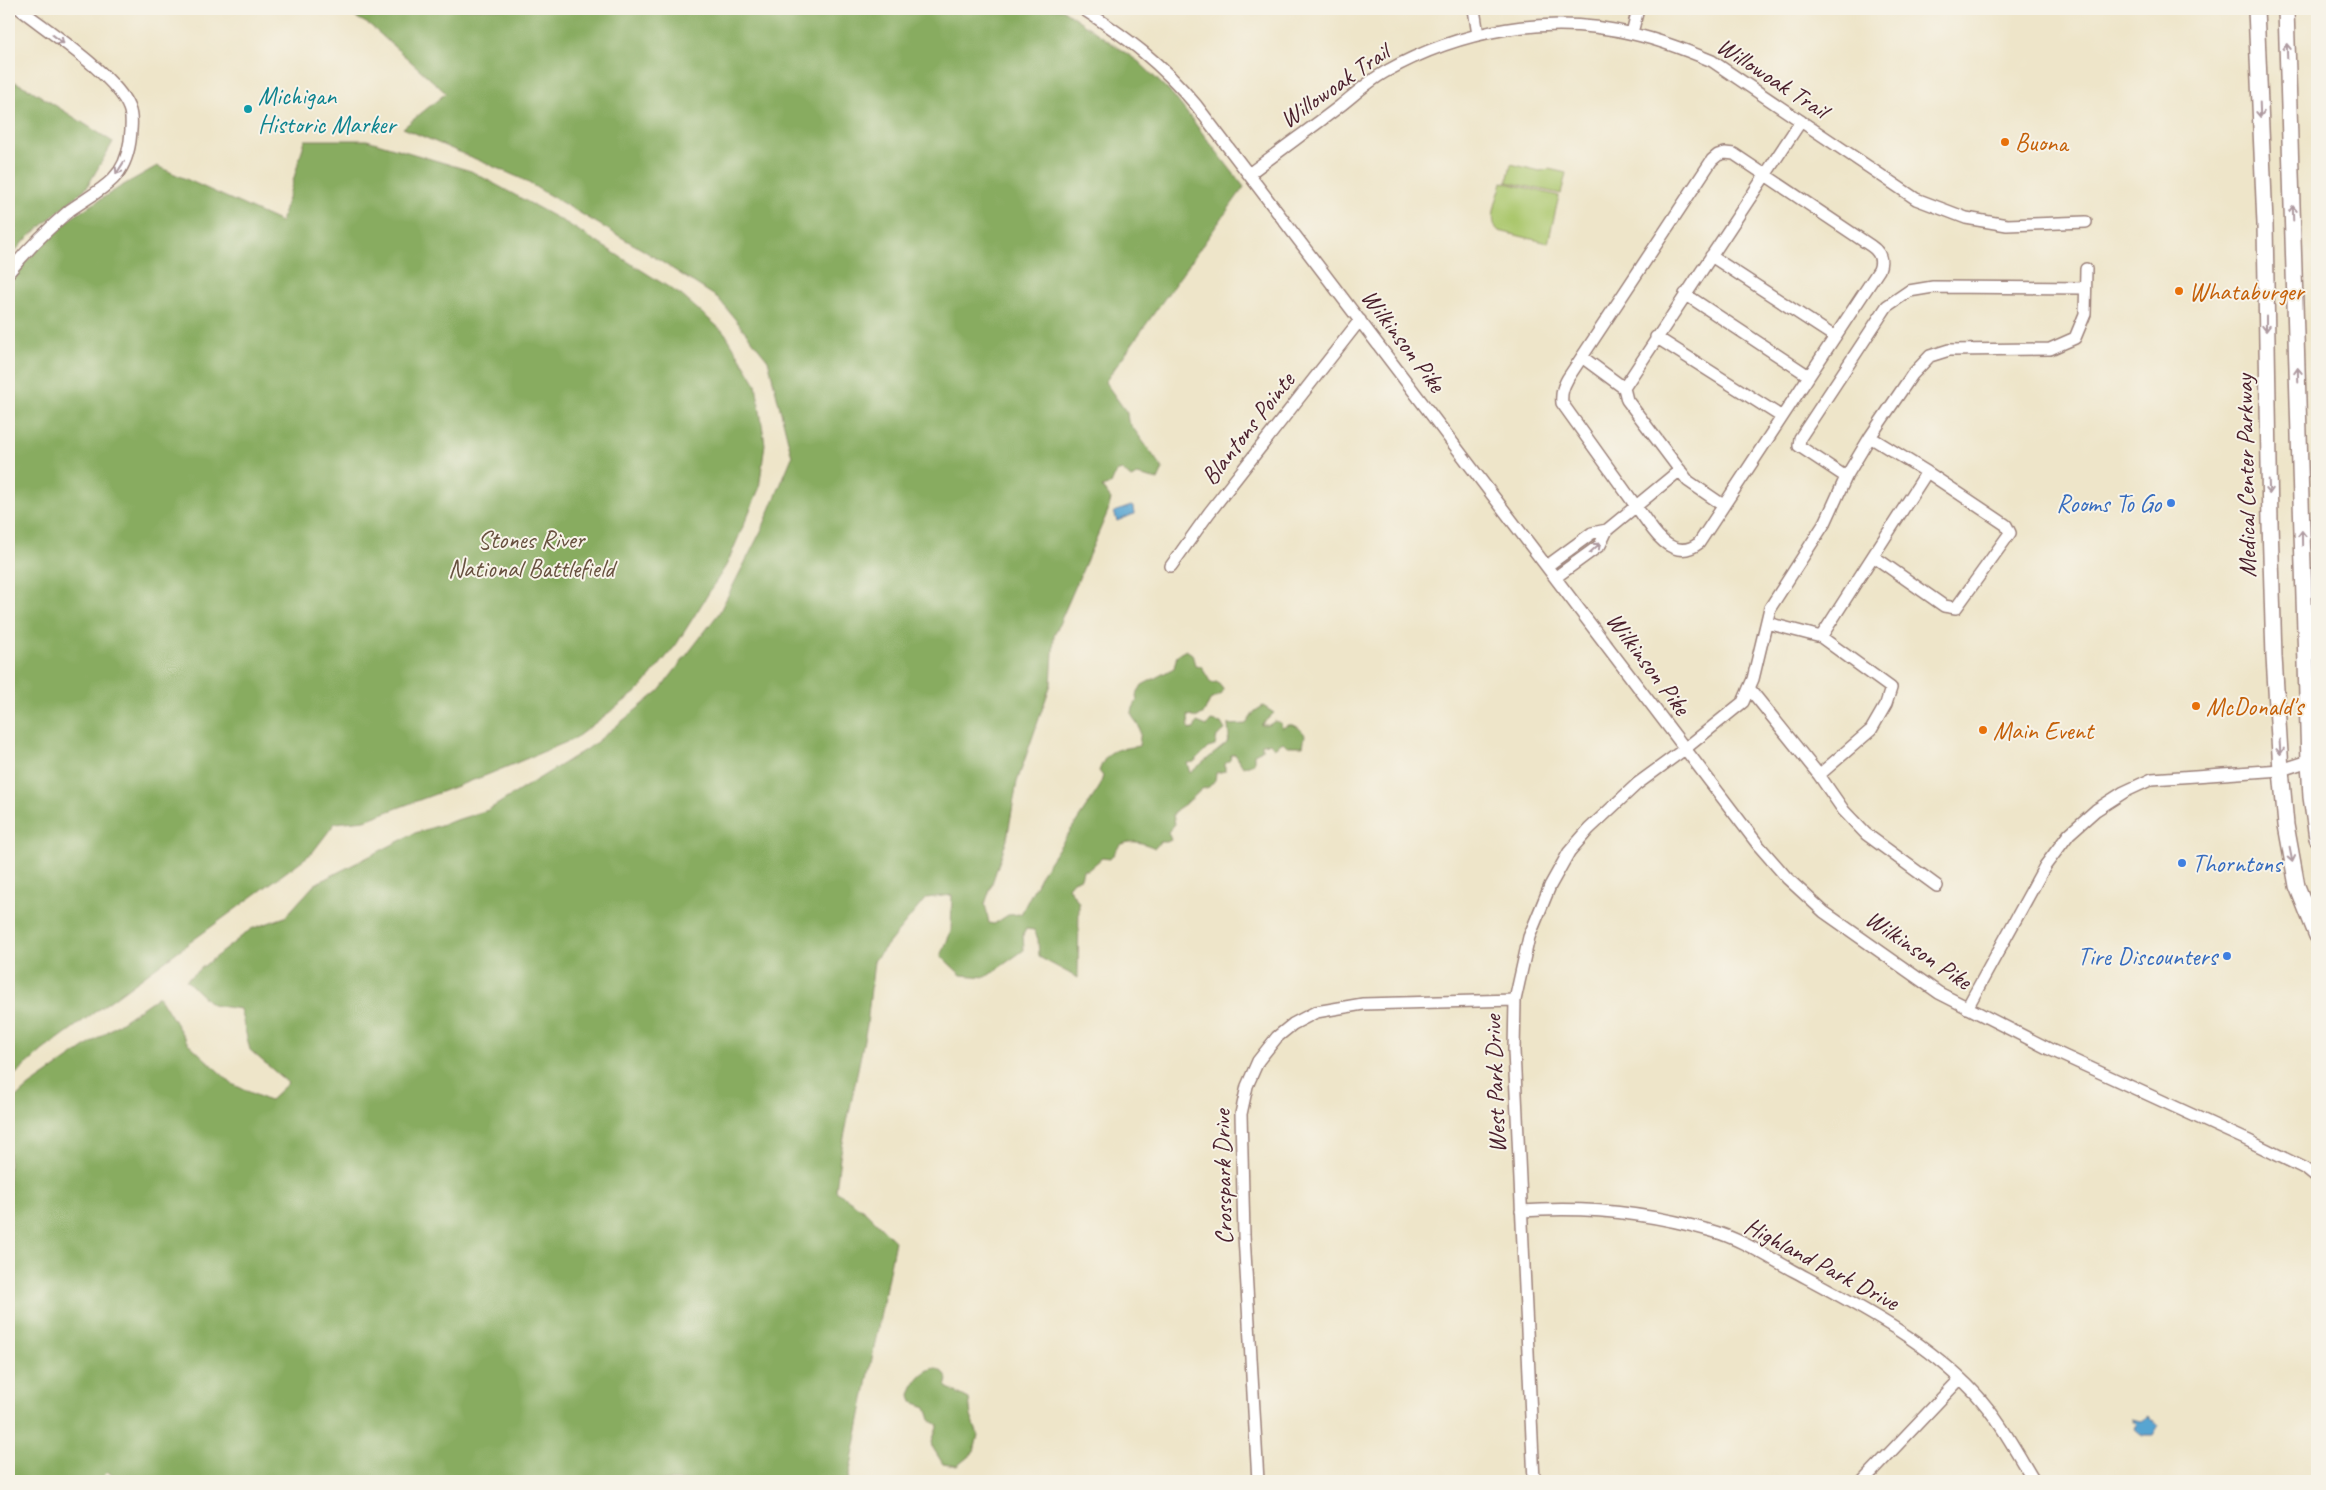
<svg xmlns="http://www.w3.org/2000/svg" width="2326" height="1490" font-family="Caveat,sans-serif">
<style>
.green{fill:#abc76d;stroke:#7a734c}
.forest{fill:#88ac60;stroke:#696646}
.water{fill:#59a5d1;stroke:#52627e}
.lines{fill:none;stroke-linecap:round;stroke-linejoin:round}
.minor-casing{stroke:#9c827a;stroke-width:14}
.major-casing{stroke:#9c827a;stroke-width:18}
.minor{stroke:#fff;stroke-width:11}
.major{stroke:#fff;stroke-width:15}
.oneway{stroke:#ae9aa0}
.culture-dot{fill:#0f9aa8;stroke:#f7f3e8;stroke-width:2}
.food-dot{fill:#e8710a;stroke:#f7f3e8;stroke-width:2}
.shop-dot{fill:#3f7fe0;stroke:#f7f3e8;stroke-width:2}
.labels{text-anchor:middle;stroke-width:4;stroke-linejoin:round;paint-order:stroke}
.street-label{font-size:25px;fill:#4a1f2b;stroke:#f7f3e8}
.culture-label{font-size:25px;fill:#0d838f;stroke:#f7f3e8;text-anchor:start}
.food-label{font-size:25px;fill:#c56008;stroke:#f7f3e8;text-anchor:start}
.shop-label{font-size:25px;fill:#366cbe;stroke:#f7f3e8;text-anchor:end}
.park-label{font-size:25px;fill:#67513f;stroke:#f7f3e8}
</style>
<rect width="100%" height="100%" fill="#f7f3e8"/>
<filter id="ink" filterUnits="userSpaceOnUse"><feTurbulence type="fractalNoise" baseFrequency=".02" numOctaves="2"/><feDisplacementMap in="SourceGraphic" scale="10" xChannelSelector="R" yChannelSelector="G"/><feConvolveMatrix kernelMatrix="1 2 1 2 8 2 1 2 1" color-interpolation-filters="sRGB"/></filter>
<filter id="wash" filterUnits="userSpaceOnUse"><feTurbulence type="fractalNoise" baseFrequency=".0096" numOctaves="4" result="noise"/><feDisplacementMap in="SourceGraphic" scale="20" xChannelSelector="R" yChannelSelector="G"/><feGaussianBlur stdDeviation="1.12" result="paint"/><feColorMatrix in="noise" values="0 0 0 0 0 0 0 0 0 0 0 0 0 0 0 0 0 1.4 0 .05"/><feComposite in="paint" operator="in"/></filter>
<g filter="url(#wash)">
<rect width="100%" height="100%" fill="#eee5c9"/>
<path class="green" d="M1511 164 1540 171 1549 169 1566 173 1561 194 1507 182Z
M1502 182 1559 196 1548 243 1499 231C1486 222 1499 196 1502 182Z"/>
<path class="forest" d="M340 9H1062L1139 62 1173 95 1244 187 1105 382 1127 413 1128 421 1163 469 1158 480 1137 475 1131 478 1122 470 1116 472 1111 484 1102 487 1111 499 1108 511 1054 636 1051 684 1017 782 1007 839 985 904 989 923 994 924 1008 915 1021 914 1042 873 1099 788 1103 776 1099 771C1108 747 1117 750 1139 746 1139 742 1141 735 1140 730 1138 718 1125 719 1137 701L1136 695 1142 685 1174 668 1177 655 1186 650 1192 654 1195 665 1201 666 1211 683 1217 682 1223 689 1222 694 1210 700 1204 713 1196 718 1188 715 1189 730 1194 729 1197 722 1207 726 1211 721 1221 723 1225 730 1217 736 1215 746 1208 748 1194 762 1187 763 1190 773 1227 743 1229 737 1228 725 1246 724 1255 711 1263 706 1274 713 1261 725H1269L1275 721 1281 723 1282 728C1285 727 1287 725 1289 725 1295 723 1303 731 1305 735L1303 746H1287L1283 742 1274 748 1270 743 1262 744V750L1254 754V763L1243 767 1235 754 1231 755 1230 760 1225 764V771L1216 773 1215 780 1209 787 1202 789 1188 802 1176 810 1173 815 1175 824 1168 832 1171 840 1167 842H1160L1155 848C1143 843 1131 838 1119 846 1116 849 1113 856 1110 859L1102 858 1088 870H1083L1081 878 1073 881 1068 887 1079 903 1078 978 1039 957 1038 939 1034 930 1026 929 1023 935 1024 950 986 977 961 975 941 956 951 931 952 895 926 898 874 961 867 1025 840 1157 836 1191 866 1212 895 1241 848 1481H119L108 1472 99 1481H9V1104L29 1086 159 996 187 1042 232 1084 269 1101 288 1083 250 1050 240 1009 212 1005 186 980 251 929 285 917 315 884 415 833 488 810 593 745 659 691 719 613 762 529 792 457 768 360 718 298 643 250 520 178 403 128 446 93 370 25Z
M9 79 31 90 113 142 87 187 23 242 9 259Z
M305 140H367L471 171 568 224 681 295 725 333 756 384 765 444 759 489 727 564 676 645 639 690 574 739 487 775 365 820 335 823 312 853 43 1050 9 1080V279L65 222 120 187 157 166 281 222Z
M935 1368 944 1373 948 1380 946 1387 969 1399 971 1416 978 1435 974 1452 957 1466 943 1464 933 1448 932 1441 938 1425 930 1420 926 1407 912 1402 910 1395C913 1383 922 1370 935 1368Z"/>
<path class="water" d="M1131 506 1133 507 1134 514 1117 521 1114 512Z
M2148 1416 2159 1425 2153 1435H2142L2135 1429 2137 1424 2131 1419 2141 1421Z"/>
</g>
<g filter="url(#ink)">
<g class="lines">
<g class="minor-casing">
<path id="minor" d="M1083 9C1129 39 1161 63 1196 105L1759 846 1787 878 1824 912 1939 993 2049 1049 2247 1140 2306 1169 2317 1178
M1474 9 1478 35
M1632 33 1638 9
M1725 153 1734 154 1871 246C1880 252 1883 260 1879 270L1699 543C1681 557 1665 546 1653 530L1562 403C1561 393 1563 387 1568 378L1712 160 1718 155Z
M1249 174C1279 151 1310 129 1340 106 1354 95 1369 81 1385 72 1459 30 1550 13 1633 34 1660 40 1686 50 1712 61L1916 199 1966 218 2007 225 2086 222
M1711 256 1835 337
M9 272C27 250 48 229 70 210 84 200 101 191 113 179 123 169 128 155 130 141 131 130 133 118 129 108 117 76 48 31 20 9
M1685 294 1809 376
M1656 337 1782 417
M1582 357 1624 388
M1846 477 1799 446 1800 438 1887 306 1909 291 1933 287 2085 288
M1723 505 1688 481 1627 400 1624 388 1801 121
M1607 530 1680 470
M1873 556 1944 606 1956 608 2010 533 2006 525 1927 472
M1171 566 1209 513 1360 320
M1547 566 1592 533 1607 530 1600 545 1556 577
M1767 623 1821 637 1927 472 1870 437
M1749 688 1819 775 1871 730 1886 704 1891 688 1821 637
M1819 775 1844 811 1866 834 1937 886
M1967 1008 2045 866 2069 834 2096 810 2124 792 2152 779 2281 770 2309 761H2317
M1521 1211C1586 1206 1650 1213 1712 1231 1741 1239 1768 1257 1794 1271 1859 1306 1924 1339 1975 1393 1999 1419 2016 1451 2034 1481
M1258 1481 1244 1235 1241 1114 1247 1086 1258 1061 1277 1037 1293 1024 1316 1012 1363 1004 1515 1000
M1534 1481 1514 1051 1515 1000 1529 937 1550 886 1569 852 1589 829 1637 784 1686 748 1743 702 1753 679 1770 608 1826 521 1846 477 1870 437 1912 375 1930 356 1949 350 2050 349 2075 338 2085 314 2086 269
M1863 1481 1960 1379"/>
</g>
<g class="major-casing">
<path id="major" d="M2256 9 2265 224 2270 523 2274 657 2281 770 2286 825 2297 886 2317 936
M2286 9 2309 761 2311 797 2317 838"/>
</g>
<use href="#minor" class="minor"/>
<use href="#major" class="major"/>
</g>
<defs><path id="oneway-shaft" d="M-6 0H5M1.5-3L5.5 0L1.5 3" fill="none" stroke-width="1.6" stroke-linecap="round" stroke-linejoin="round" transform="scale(1.25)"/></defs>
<g class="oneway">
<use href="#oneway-shaft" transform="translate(58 39) rotate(38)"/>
<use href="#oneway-shaft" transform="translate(2287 51) rotate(-92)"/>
<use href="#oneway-shaft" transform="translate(2260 110) rotate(88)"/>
<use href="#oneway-shaft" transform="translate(120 168) rotate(122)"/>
<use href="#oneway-shaft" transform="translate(2293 213) rotate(-92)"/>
<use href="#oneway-shaft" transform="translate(2266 324) rotate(90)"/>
<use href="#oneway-shaft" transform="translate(2298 375) rotate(-92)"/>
<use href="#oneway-shaft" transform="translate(2269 487) rotate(88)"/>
<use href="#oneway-shaft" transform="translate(2302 538) rotate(-91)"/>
<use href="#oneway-shaft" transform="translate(1595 548) rotate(-42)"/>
<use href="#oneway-shaft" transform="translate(2280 747) rotate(86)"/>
<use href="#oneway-shaft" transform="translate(2291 855) rotate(79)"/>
</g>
</g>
<circle class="culture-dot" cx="248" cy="109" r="5"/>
<g class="food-dot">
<circle cx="2005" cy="142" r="5"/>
<circle cx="2179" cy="291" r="5"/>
<circle cx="2196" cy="706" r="5"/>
<circle cx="1983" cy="730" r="5"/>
</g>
<g class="shop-dot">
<circle cx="2171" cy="503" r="5"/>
<circle cx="2182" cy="863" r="5"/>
<circle cx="2227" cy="956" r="5"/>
</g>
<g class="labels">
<g class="street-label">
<text transform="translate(1773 77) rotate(33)" y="9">Willowoak Trail</text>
<text transform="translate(1334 85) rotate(-35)" y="9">Willowoak Trail</text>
<text transform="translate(1404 340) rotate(53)" y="9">Wilkinson Pike</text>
<text transform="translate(1247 428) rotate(-52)" y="9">Blantons Pointe</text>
<text transform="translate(2245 476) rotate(-91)" y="9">Medical Center Parkway</text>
<text transform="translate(1649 663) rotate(53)" y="9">Wilkinson Pike</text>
<text transform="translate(1919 949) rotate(34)" y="9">Wilkinson Pike</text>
<text transform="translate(1494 1084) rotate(-92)" y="9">West Park Drive</text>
<text transform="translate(1222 1177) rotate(-91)" y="9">Crosspark Drive</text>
<text transform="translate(1822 1263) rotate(28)" y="9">Highland Park Drive</text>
</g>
<g class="culture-label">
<text x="258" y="104">Michigan<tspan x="258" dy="29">Historic Marker</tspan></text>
</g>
<g class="food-label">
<text x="2015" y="151">Buona</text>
<text x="2189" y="300">Whataburger</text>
<text x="2206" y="715">McDonald's</text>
<text x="1993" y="739">Main Event</text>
</g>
<g class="shop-label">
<text x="2161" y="512">Rooms To Go</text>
<text x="2192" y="872" text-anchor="start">Thorntons</text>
<text x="2217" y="965">Tire Discounters</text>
</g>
<g class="park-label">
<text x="531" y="548">Stones River<tspan x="531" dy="29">National Battlefield</tspan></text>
</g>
</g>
<rect width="2326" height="1490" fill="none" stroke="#f7f3e8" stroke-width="30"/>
</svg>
